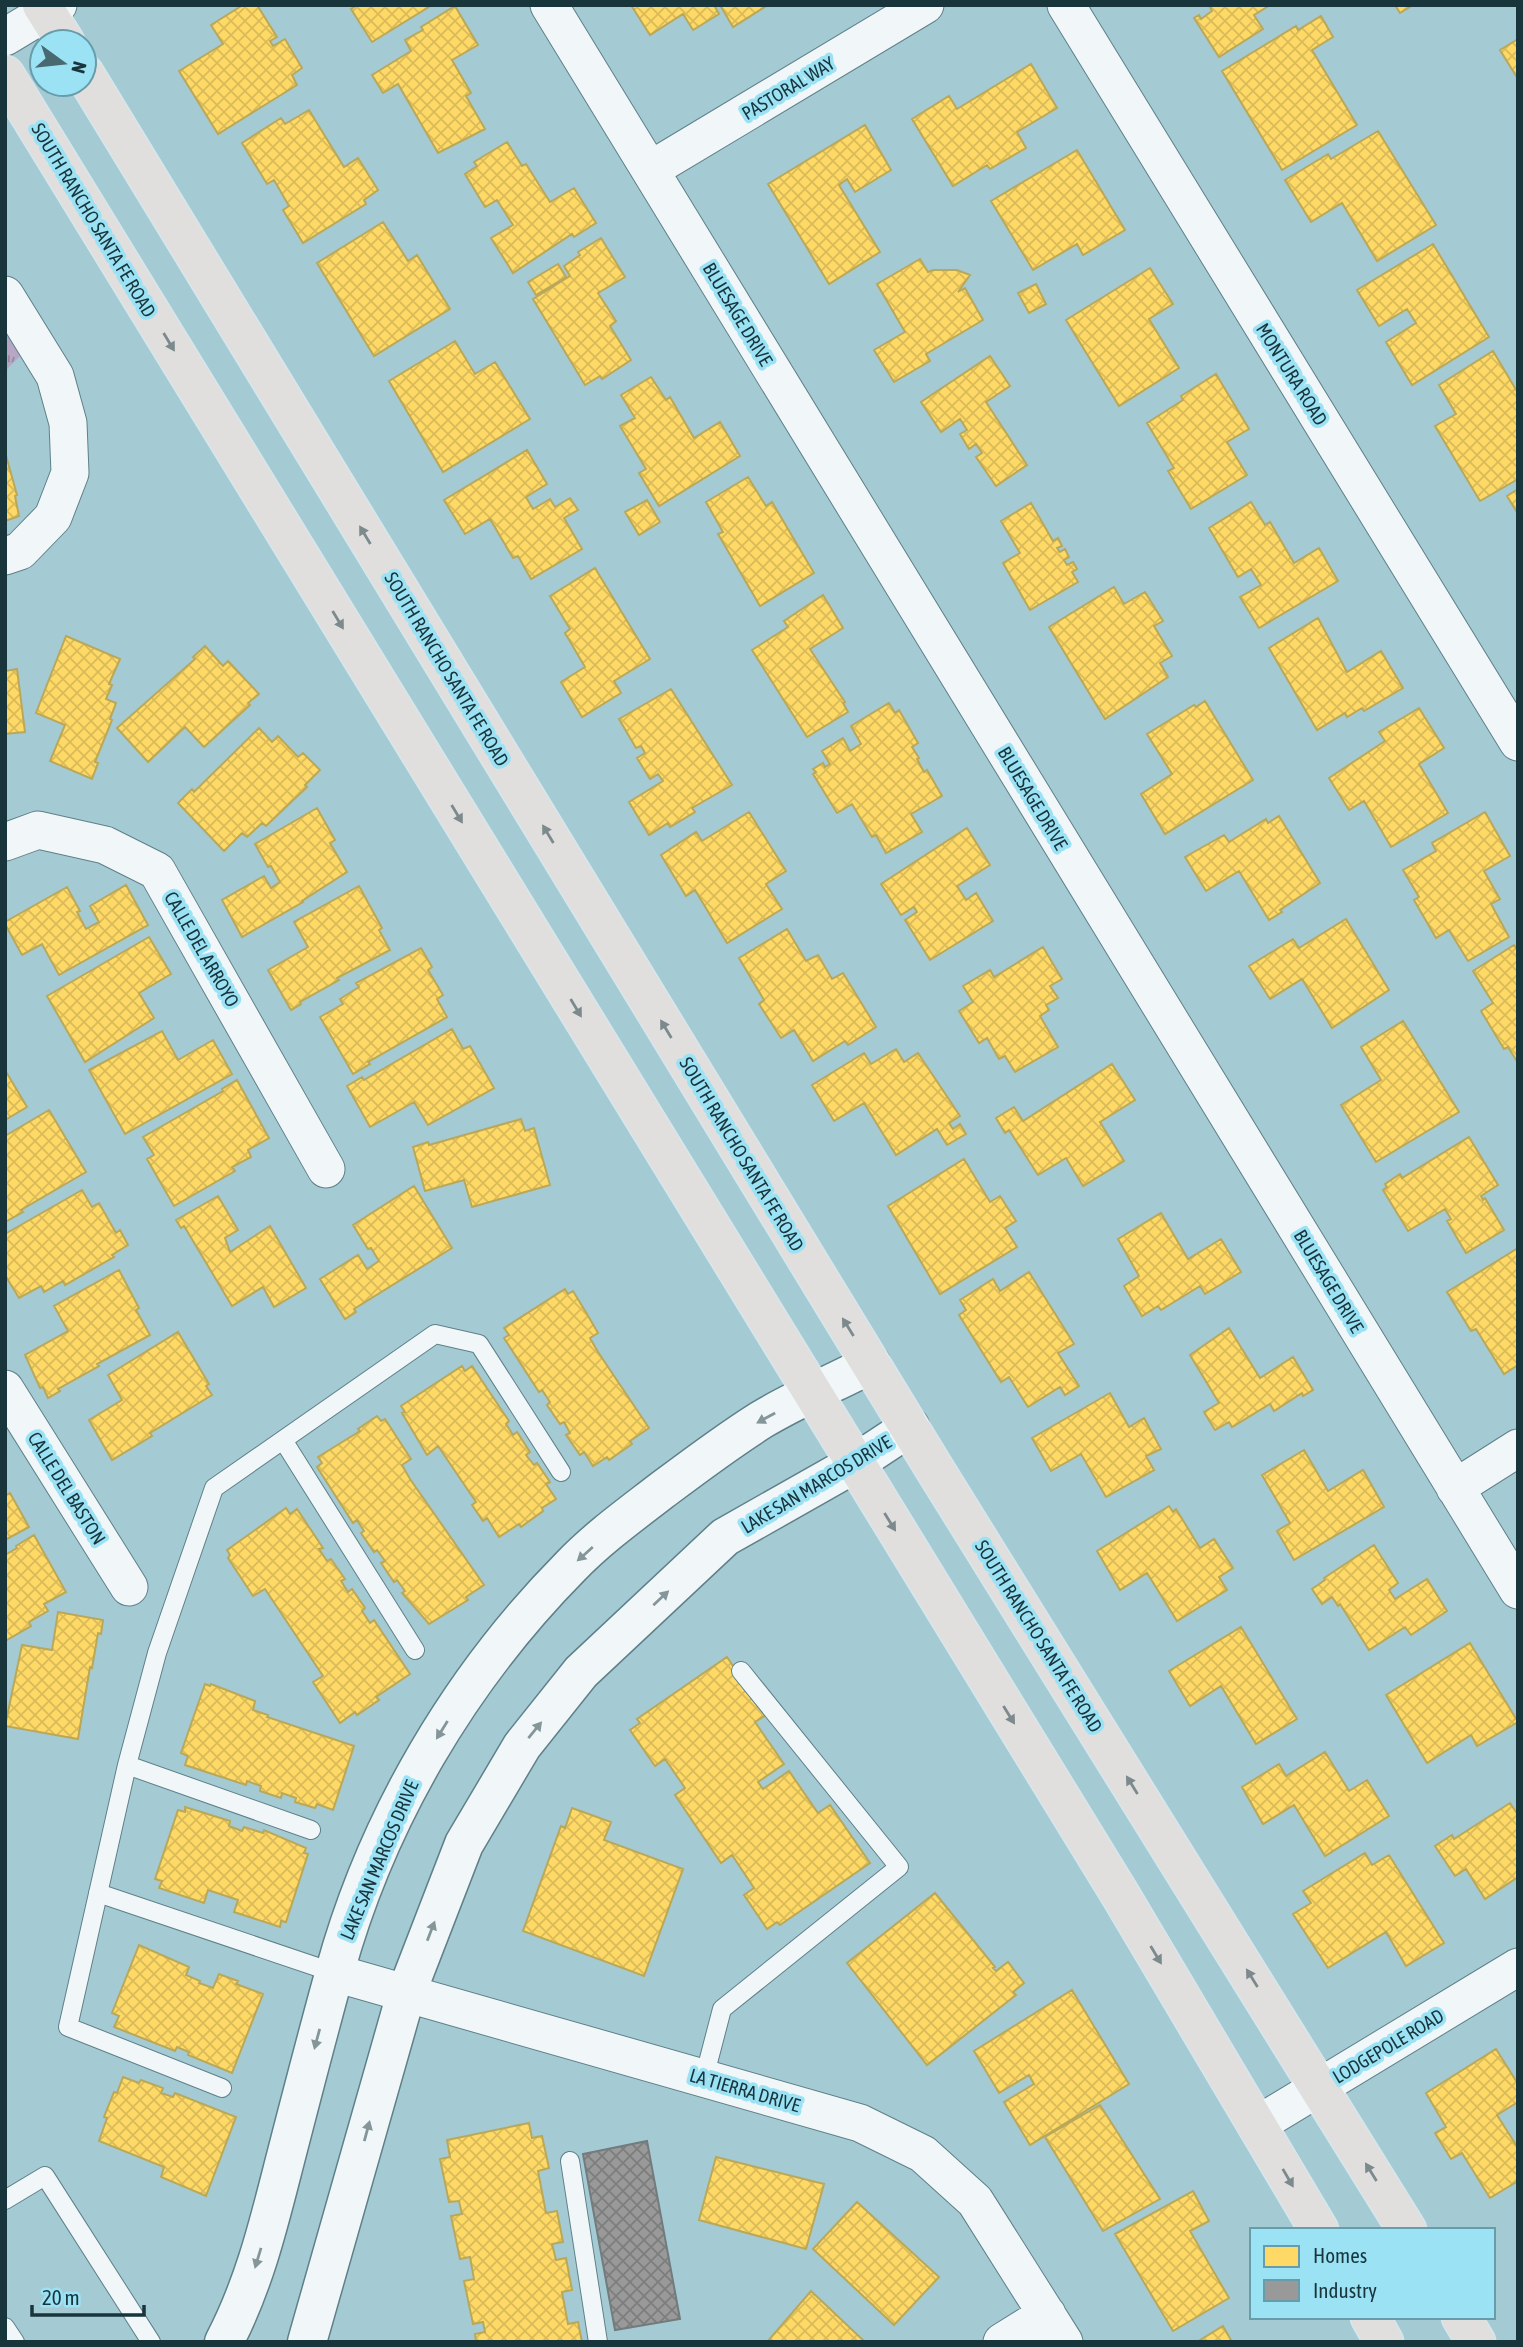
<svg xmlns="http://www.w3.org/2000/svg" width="1523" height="2347" font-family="'Asap Condensed',sans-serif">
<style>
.grass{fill:url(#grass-tufts)}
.homes{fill:url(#homes-cross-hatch);stroke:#baa859;stroke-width:2}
.industry{fill:url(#industry-cross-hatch);stroke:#727b7d;stroke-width:2}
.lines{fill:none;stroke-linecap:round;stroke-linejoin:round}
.lane-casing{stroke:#5f8088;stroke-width:20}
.street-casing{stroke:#5f8088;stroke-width:39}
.secondary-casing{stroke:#5f8088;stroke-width:41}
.primary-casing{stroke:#d6e7ec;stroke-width:41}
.lane{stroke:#f1f7f9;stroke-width:18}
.street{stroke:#f1f7f9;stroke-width:37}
.secondary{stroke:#f1f7f9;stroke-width:38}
.primary{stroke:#e1dfde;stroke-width:38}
.oneway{fill:#7c8a8d}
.oneway2{fill:#84969a}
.labels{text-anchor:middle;stroke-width:7;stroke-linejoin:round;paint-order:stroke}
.street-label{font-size:19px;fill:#18353c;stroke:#9ce2f5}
</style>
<defs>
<pattern id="grass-tufts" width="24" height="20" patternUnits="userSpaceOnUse" patternTransform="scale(1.75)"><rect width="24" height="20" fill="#b7a7c4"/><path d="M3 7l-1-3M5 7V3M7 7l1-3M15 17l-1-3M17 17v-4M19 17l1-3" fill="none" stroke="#9489a0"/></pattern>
<pattern id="homes-cross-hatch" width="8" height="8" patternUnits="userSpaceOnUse" patternTransform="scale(1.75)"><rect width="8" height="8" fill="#ffd966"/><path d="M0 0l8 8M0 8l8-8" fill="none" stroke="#dabb59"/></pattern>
<pattern id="industry-cross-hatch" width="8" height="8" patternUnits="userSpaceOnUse" patternTransform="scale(1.75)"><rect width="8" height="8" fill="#999"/><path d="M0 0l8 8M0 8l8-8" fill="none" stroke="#7c7e7e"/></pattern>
</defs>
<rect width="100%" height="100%" fill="#a4cad4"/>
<path class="grass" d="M5 327 21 355 5 371Z"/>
<path class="homes" d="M243 5H257L277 37 270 41 273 46 285 39 302 68 292 75 297 85 218 134 179 71 223 44 211 25Z
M357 5H432L372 42 351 9Z
M631 5H714L719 14 693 30 683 14 650 35Z
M720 5H768L733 27Z
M1209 5H1270L1254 15 1263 29 1219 57 1194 18 1199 15 1201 19 1212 11Z
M1395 5H1413L1400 13Z
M455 6 478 45 452 60 471 93 466 96 485 129 438 153 398 84 383 93 372 75 411 51 405 40 423 30 421 27Z
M1321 16 1333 37 1312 50 1357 125 1282 170 1222 71 1296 26 1298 30Z
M1518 39V79L1500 50Z
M1031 64 1057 108 1017 132 1026 148 990 169 987 165 953 186 912 119 949 96 957 109Z
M309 110 344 167 358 158 378 190 364 200 366 204 303 243 283 210 289 206 274 180 267 184 242 143 281 118 285 124Z
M865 125 891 170 855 192 847 179 839 185 880 252 829 284 768 184Z
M1378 131 1436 225 1377 261 1342 203 1311 222 1285 180 1328 154 1331 159Z
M507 142 522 166 526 164 550 202 574 188 596 223 574 237 572 234 513 273 491 238 513 225 497 200 485 207 465 174 477 166 474 162Z
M1077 150 1125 230 1083 255 1077 244 1033 270 991 201Z
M383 222 408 261 417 255 450 309 374 356 317 263Z
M601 238 625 277 598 293 616 321 610 326 631 360 602 379 600 376 585 385 533 299 570 276 564 266 580 255 578 252Z
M1433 244 1489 337 1412 385 1386 342 1416 323 1407 309 1379 326 1357 290Z
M920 259 928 272 933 270H957L970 275 958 292 965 288 983 320 926 354 930 361 894 382 874 350 905 332 877 284Z
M558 264 566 277 536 295 528 282Z
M1150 268 1173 304 1149 319 1179 368 1119 406 1066 320Z
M1036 284 1046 304 1029 313 1018 293Z
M455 341 475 374 495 362 530 419 443 472 389 381Z
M1493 351 1518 393V479L1480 501 1435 426 1456 414 1439 385Z
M990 356 1010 386 986 402 1027 465 996 486 976 457 982 453 976 444 969 449 960 434 967 430 960 419 941 432 921 402Z
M1216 374 1249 429 1227 442 1247 475 1191 509 1168 471 1174 468 1147 423 1183 400 1181 396Z
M651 377 666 400 670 397 694 438 720 422 740 456 659 506 639 473 646 469 620 426 635 418 621 395Z
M527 450 547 484 526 497 533 509 550 499 555 507 570 498 578 510 564 518 582 549 531 579 518 556 513 558 490 519 465 534 444 500Z
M5 452 17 495 15 496 19 516 5 521Z
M748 477 766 506 772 502 814 573 760 606 718 534 723 532 706 502Z
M1518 489V514L1507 496Z
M647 500 660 522 639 535 625 512Z
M1251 502 1265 525 1270 522 1294 563 1319 548 1338 581 1259 628 1240 597 1261 585 1251 569 1238 577 1209 528Z
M1031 503 1053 541 1058 538 1062 546 1057 548 1060 552 1065 549 1069 557 1064 560 1067 565 1073 562 1077 569 1072 572 1078 582 1030 610 1003 563 1020 553 1001 521Z
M595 568 650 659 614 681 621 693 582 717 561 682 585 667 565 633 570 629 550 596Z
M1114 587 1124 604 1145 592 1163 621 1154 626 1172 656 1160 663 1168 677 1105 719 1049 627Z
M823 595 843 628 810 649 845 702 843 703 848 712 807 737 752 650 788 627 784 621Z
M1318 618 1347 672 1381 651 1403 688 1364 711 1362 708 1347 717 1345 713 1317 730 1269 648Z
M66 636 120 659 109 684 112 685 106 699 116 703 110 719 112 720 95 762 98 763 92 779 50 761 65 725 36 713Z
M205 646 223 666 228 661 259 694 248 703 250 705 204 747 185 727 148 762 117 728 195 659 193 657Z
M17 669 25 732 5 734V671Z
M671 689 732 785 692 808 695 812 670 827 668 823 649 835 629 802 663 781 658 774 650 779 637 758 645 753 641 746 636 748 619 719Z
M1205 701 1253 780 1165 834 1141 794 1172 774 1147 734 1194 705 1196 707Z
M889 703 895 713 899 710 918 743 912 747 919 758 917 759 924 772 927 770 942 796 911 814 922 832 886 853 876 835 872 837 852 804 837 813 813 774 816 772 813 769 823 763 825 767 830 764 822 751 843 738 850 751 861 744 851 726Z
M1419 708 1444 748 1419 764 1448 813 1391 847 1364 801 1349 810 1329 778 1385 741 1379 732Z
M259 728 272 742 278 736 298 757 303 753 320 770 305 785 307 787 266 826 262 823 247 837 242 833 224 851 178 803 192 789 194 792Z
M317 808 335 840 330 843 347 872 302 901 303 902 242 937 222 900 264 876 271 888 280 882 271 866 268 867 255 844Z
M749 812 786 871 766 884 782 909 727 943 695 890 686 896 661 855 696 832 702 841Z
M1485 812 1510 856 1484 871 1500 899 1491 904 1509 937 1468 961 1449 930 1436 938 1414 900 1419 897 1403 870 1436 851 1432 843Z
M1279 816 1320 883 1280 910 1282 912 1269 920 1239 871 1206 891 1185 857 1224 835 1229 842 1266 819 1268 823Z
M967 828 990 865 957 886 966 900 976 893 993 921 930 960 905 920 917 912 914 907 901 915 881 884Z
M126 885 148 925 59 975 42 944 22 955 5 924V922L67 887 80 911 77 912 86 929 99 922 90 906Z
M359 886 382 928 379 930 390 950 337 978 339 980 300 1002 301 1004 291 1010 268 970 308 947 294 922Z
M1346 919 1389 990 1332 1028 1302 979 1270 999 1249 966 1293 939 1299 948Z
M787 929 806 961 818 955 832 979 843 973 876 1027 848 1045 845 1041 813 1061 794 1030 781 1038 759 1004 764 1000 739 958Z
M149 937 171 974 139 993 154 1018 85 1062 47 996Z
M1514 945 1518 951V1063L1508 1047 1504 1049 1481 1011 1493 1003 1473 971Z
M1043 947 1062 979 1050 986 1058 998 1046 1005 1049 1010 1040 1016 1058 1047 1015 1072 1005 1056 999 1059 987 1038 979 1043 959 1011 973 1002 963 986 990 970 994 977Z
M421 948 432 967 428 970 443 995 437 999 447 1017 368 1062 370 1064 353 1074 320 1017 343 1004 340 999 359 987 356 983Z
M1403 1021 1459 1112 1376 1162 1341 1105 1381 1080 1361 1047Z
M452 1029 463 1049 470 1046 494 1088 428 1125 414 1102 370 1127 347 1086 362 1077 364 1080Z
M162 1031 178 1060 213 1040 232 1074 125 1134 89 1070Z
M896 1049 904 1062 918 1053 960 1116 949 1123 953 1129 960 1124 966 1134 947 1145 937 1129 896 1155 864 1103 834 1121 812 1085 864 1053 871 1064Z
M1112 1064 1135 1100 1100 1122 1124 1161 1083 1186 1066 1158 1038 1175 1009 1130 1005 1133 996 1118 1014 1107 1023 1121Z
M5 1070 27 1107 5 1120Z
M237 1080 269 1138 248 1150 251 1157 232 1167 235 1171 174 1206 147 1159 154 1155 143 1137 223 1091 222 1089Z
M49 1110 86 1172 21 1210 23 1212 5 1222V1136Z
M521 1119 525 1131 534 1128 550 1185 472 1207 464 1180 425 1191 413 1147 428 1142 429 1145Z
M1469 1137 1498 1185 1481 1196 1483 1200 1485 1198 1504 1230 1466 1253 1447 1221 1451 1219 1445 1209 1408 1231 1383 1190 1387 1187 1385 1184 1400 1174 1402 1178Z
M964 1159 990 1202 1000 1196 1016 1221 1005 1228 1017 1247 940 1294 888 1206Z
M414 1186 452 1248 354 1309 356 1312 345 1319 320 1279 358 1255 367 1269 379 1261 371 1248 368 1249 353 1225Z
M82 1190 92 1207 99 1203 116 1233 120 1230 128 1245 112 1255 114 1257 65 1285 63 1281 44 1292 41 1286 19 1298 5 1275V1234Z
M218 1196 238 1230 225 1238 230 1252 270 1226 306 1288 274 1307 263 1287 232 1306 184 1226 181 1228 176 1220Z
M1161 1213 1188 1259 1221 1239 1241 1272 1205 1294 1200 1286 1161 1310 1158 1306 1142 1316 1124 1286 1139 1276 1118 1239Z
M1518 1248V1365L1504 1374 1476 1329 1471 1331 1447 1292Z
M119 1270 139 1308 136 1310 150 1335 97 1364 99 1366 58 1389 60 1391 48 1398 43 1387 40 1388 25 1355 68 1331 54 1306Z
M1029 1272 1074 1344 1058 1353 1079 1386 1065 1395 1060 1387 1028 1407 1009 1377 1001 1382 959 1315 966 1310 960 1300 993 1279 1000 1291Z
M565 1289 568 1294 573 1291 587 1314 598 1333 590 1338 598 1352 649 1428 630 1441 632 1444 609 1460 607 1457 593 1466 584 1452 580 1455 566 1435 570 1433 564 1422 560 1424 547 1405 550 1402 542 1390 539 1392 504 1338 509 1335 504 1328Z
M1229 1328 1260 1378 1293 1357 1313 1390 1303 1396 1302 1393 1274 1411 1270 1404 1232 1427 1229 1422 1215 1430 1204 1412 1219 1403 1190 1355Z
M178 1332 209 1384 206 1386 212 1395 150 1433 152 1436 112 1460 89 1420 122 1400 108 1375Z
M462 1366 465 1371 472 1366 509 1421 506 1424 513 1435 517 1432 530 1452 526 1455 534 1465 537 1463 550 1482 546 1484 556 1499 542 1508 543 1511 521 1527 519 1524 499 1537 487 1518 483 1521 472 1505 476 1502 438 1446 427 1455 402 1413 405 1412 401 1406Z
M1110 1393 1129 1427 1144 1418 1161 1449 1146 1456 1154 1470 1106 1497 1081 1454 1051 1471 1032 1438Z
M377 1416 381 1421 385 1419 411 1459 402 1465 410 1479 484 1585 466 1597 468 1600 429 1624 402 1593 405 1591 397 1580 394 1582 381 1563 385 1561 377 1550 374 1552 361 1533 364 1531 357 1520 353 1523 317 1467 322 1463 318 1457 360 1431 358 1429Z
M1304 1450 1328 1491 1363 1470 1384 1507 1294 1560 1277 1531 1290 1523 1262 1475Z
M10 1493 29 1527 5 1540V1496Z
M1169 1506 1173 1512 1176 1509 1200 1548 1214 1539 1233 1568 1219 1577 1227 1590 1177 1621 1147 1573 1120 1590 1097 1551Z
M286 1508 290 1514 297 1509 323 1548 319 1549 327 1561 331 1559 345 1579 341 1581 348 1592 352 1589 365 1608 362 1611 370 1623 374 1620 410 1674 376 1697 379 1700 357 1715 355 1712 340 1723 313 1682 323 1676 265 1589 253 1596 228 1558 230 1555 227 1550Z
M34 1535 66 1592 44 1604 48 1611 29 1622 31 1626 5 1641V1555L17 1548 16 1546Z
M1374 1545 1398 1583 1389 1590 1395 1599 1427 1579 1447 1611 1411 1635 1405 1627 1369 1650 1340 1604 1338 1606 1332 1597 1322 1604 1312 1589 1325 1580 1324 1578Z
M58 1612 103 1620 101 1634 98 1633 92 1668 90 1667 78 1739 5 1726 22 1645 52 1650Z
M1241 1627 1297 1719 1256 1744 1221 1686 1190 1706 1169 1671Z
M1470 1643 1518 1722 1477 1746 1471 1735 1427 1763 1386 1695Z
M727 1657 766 1715 755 1722 784 1764 758 1782 763 1789 789 1771 818 1813 830 1805 870 1863 780 1925 777 1922 767 1929 744 1895 754 1888 732 1855 721 1863 675 1795 685 1788 665 1759 655 1766 630 1730 640 1723 637 1719Z
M205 1684 210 1686 211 1684 255 1701 253 1710 268 1715 267 1717 354 1746 333 1810 317 1804 315 1808 295 1802 296 1798 282 1793 281 1798 260 1791 261 1786 247 1781 246 1785 185 1765 188 1756 181 1753Z
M1325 1752 1349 1791 1367 1780 1389 1816 1325 1856 1294 1805 1263 1824 1242 1787 1279 1764 1286 1776Z
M1510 1803 1518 1815V1877L1485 1899 1466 1869 1455 1876 1435 1846 1452 1835 1454 1839Z
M185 1807 230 1821 229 1826 242 1831 244 1827 263 1833 264 1830 306 1848 304 1853 308 1854 286 1922 281 1921 280 1927 234 1912 238 1900 208 1890 204 1903 159 1888 162 1881 155 1879 178 1810 185 1812Z
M572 1808 611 1822 604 1840 683 1869 644 1976 523 1931 561 1826 565 1828Z
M1365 1853 1372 1865 1389 1855 1444 1943 1406 1966 1386 1932 1328 1968 1293 1914 1311 1903 1303 1891Z
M935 1893 995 1967 993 1968 996 1971 1008 1962 1024 1983 1013 1992 1016 1995 927 2065 847 1963Z
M139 1945 189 1967 186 1975 200 1981 199 1983 213 1988 219 1974 238 1981 236 1984 263 1994 232 2073 188 2055 189 2052 177 2047 175 2051 114 2027 119 2016 112 2013Z
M1072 1990 1129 2084 1030 2145 1004 2102 1034 2084 1029 2075 999 2093 974 2051Z
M1496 2049 1518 2084V2102L1497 2115 1518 2148V2181L1490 2198 1462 2153 1451 2159 1435 2133 1446 2127 1426 2093Z
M123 2077 139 2083 141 2080 163 2088 161 2093 173 2097 175 2093 236 2117 206 2196 161 2177 164 2167 99 2141 107 2118 104 2117 114 2092 117 2093Z
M1100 2105 1160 2199 1103 2231 1045 2137Z
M529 2123 532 2138 542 2136 549 2168 538 2171 546 2213 557 2211 563 2242 552 2244 556 2260 566 2258 572 2290 562 2292 568 2324 578 2322 582 2342H476L475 2334 485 2332 483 2322 473 2324 464 2281 474 2279 470 2257 460 2259 451 2216 462 2214 459 2201 449 2202 440 2159 450 2157 447 2140Z
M716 2157 824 2184 806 2249 699 2220Z
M1193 2191 1209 2221 1190 2231 1229 2298 1173 2331 1115 2234Z
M857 2202 939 2277 894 2325 813 2249Z
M811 2291 865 2342H767Z
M1223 2326 1232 2342H1197Z"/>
<path class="industry" d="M647 2141 680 2319 615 2330 583 2154Z"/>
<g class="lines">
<g class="lane-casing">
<path id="lane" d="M283 1440 415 1650
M127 1765 311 1830
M98 1893 335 1973
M704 2078 722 2009 899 1867 741 1671
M222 2088 68 2027 127 1765 157 1653 214 1488 435 1334 479 1344 561 1472
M570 2161 598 2342
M5 2200 45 2176 151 2342
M5 2327 15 2342"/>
</g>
<g class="street-casing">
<path id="street" d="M549 5 1518 1590
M1066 5 1518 742
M5 37 58 5
M650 170 925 5
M5 295 55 376 68 423 70 473 53 517 20 551 5 556
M5 842 38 830 105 845 157 871 326 1169
M5 1389 129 1587
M1455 1488 1518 1448
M335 1973 860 2123 923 2154 975 2201 1064 2342
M1257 2125 1518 1967
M1002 2342 1047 2314"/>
</g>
<g class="secondary-casing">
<path id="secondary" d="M224 2342C253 2287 268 2227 283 2168 300 2102 317 2036 335 1971 377 1819 460 1678 571 1566 598 1538 630 1515 661 1491 693 1467 726 1442 761 1420 796 1399 834 1383 871 1364
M307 2342 406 1994 464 1844 522 1746 581 1672 725 1537 854 1464 910 1427"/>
</g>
<g class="primary-casing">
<path id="primary" d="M42 5 65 42
M84 73 934 1468 1407 2230
M5 75 1121 1896 1319 2230
M1370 2317 1384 2342
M1461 2317 1476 2342"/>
</g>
<use href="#lane" class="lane"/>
<use href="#street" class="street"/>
<use href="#secondary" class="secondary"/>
<use href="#primary" class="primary"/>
</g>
<defs><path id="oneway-solid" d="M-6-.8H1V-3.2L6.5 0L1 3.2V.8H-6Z" transform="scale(1.75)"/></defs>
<g class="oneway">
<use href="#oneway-solid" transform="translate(169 342) rotate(59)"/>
<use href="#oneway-solid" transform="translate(365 535) rotate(-121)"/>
<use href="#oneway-solid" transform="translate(338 620) rotate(59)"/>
<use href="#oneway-solid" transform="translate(457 814) rotate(59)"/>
<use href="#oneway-solid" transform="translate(548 834) rotate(-121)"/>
<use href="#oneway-solid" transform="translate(576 1008) rotate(59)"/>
<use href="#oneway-solid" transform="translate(666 1029) rotate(-121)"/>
<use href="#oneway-solid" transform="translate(848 1327) rotate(-122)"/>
<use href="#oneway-solid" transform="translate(890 1522) rotate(58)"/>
<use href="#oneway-solid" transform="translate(1009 1715) rotate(58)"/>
<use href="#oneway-solid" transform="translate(1132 1785) rotate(-122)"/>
<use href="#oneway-solid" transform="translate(1156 1955) rotate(59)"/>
<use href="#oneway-solid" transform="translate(1252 1978) rotate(-122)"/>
<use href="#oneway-solid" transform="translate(1371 2172) rotate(-122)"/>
<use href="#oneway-solid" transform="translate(1288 2178) rotate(60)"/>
</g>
<g class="oneway2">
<use href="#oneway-solid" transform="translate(766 1418) rotate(151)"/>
<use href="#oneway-solid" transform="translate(585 1554) rotate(138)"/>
<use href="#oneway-solid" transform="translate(661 1598) rotate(-43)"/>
<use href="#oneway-solid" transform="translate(442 1730) rotate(122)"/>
<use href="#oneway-solid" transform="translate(535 1730) rotate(-51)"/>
<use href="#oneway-solid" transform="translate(431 1931) rotate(-69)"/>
<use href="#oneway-solid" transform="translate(317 2039) rotate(105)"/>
<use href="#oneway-solid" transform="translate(367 2131) rotate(-75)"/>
<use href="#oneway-solid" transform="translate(258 2258) rotate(107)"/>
</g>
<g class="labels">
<g class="street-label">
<text transform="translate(788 88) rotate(-31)" y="7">PASTORAL WAY</text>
<text transform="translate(94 220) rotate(59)" y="7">SOUTH RANCHO SANTA FE ROAD</text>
<text transform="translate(738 314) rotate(59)" y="7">BLUESAGE DRIVE</text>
<text transform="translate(1292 374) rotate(58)" y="7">MONTURA ROAD</text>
<text transform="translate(447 669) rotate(59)" y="7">SOUTH RANCHO SANTA FE ROAD</text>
<text transform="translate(1033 798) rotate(59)" y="7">BLUESAGE DRIVE</text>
<text transform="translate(202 949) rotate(60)" y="7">CALLE DEL ARROYO</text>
<text transform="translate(742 1154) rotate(59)" y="7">SOUTH RANCHO SANTA FE ROAD</text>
<text transform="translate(1329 1281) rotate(59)" y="7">BLUESAGE DRIVE</text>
<text transform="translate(816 1484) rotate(-31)" y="7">LAKE SAN MARCOS DRIVE</text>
<text transform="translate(67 1488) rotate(58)" y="7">CALLE DEL BASTON</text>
<text transform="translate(1039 1636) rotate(58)" y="7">SOUTH RANCHO SANTA FE ROAD</text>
<text transform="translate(379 1860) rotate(-67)" y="7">LAKE SAN MARCOS DRIVE</text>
<text transform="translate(1388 2046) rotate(-31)" y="7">LODGEPOLE ROAD</text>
<text transform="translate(745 2090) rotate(16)" y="7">LA TIERRA DRIVE</text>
</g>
</g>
<rect width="1523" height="2347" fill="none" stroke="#18353c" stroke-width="14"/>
<rect x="1250" y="2228" width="245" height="91" fill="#9ce2f5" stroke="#679dab" stroke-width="2"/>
<rect x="1264" y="2246" width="35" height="21" fill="#ffd966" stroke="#679dab" stroke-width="2"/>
<text x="1313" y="2263" font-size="21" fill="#18353c">Homes</text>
<rect x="1264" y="2280" width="35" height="21" fill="#999999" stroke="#679dab" stroke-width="2"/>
<text x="1313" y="2298" font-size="21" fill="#18353c">Industry</text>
<g transform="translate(63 63) rotate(105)"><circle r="33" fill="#9ce2f5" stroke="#679dab" stroke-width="2"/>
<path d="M0-5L12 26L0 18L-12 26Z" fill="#496971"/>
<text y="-10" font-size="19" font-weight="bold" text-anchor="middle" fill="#18353c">N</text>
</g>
<path d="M32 2305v10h112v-10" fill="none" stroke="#18353c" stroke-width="3.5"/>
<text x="42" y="2305" font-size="21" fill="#18353c" stroke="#9ce2f5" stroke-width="5" paint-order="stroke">20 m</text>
</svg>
